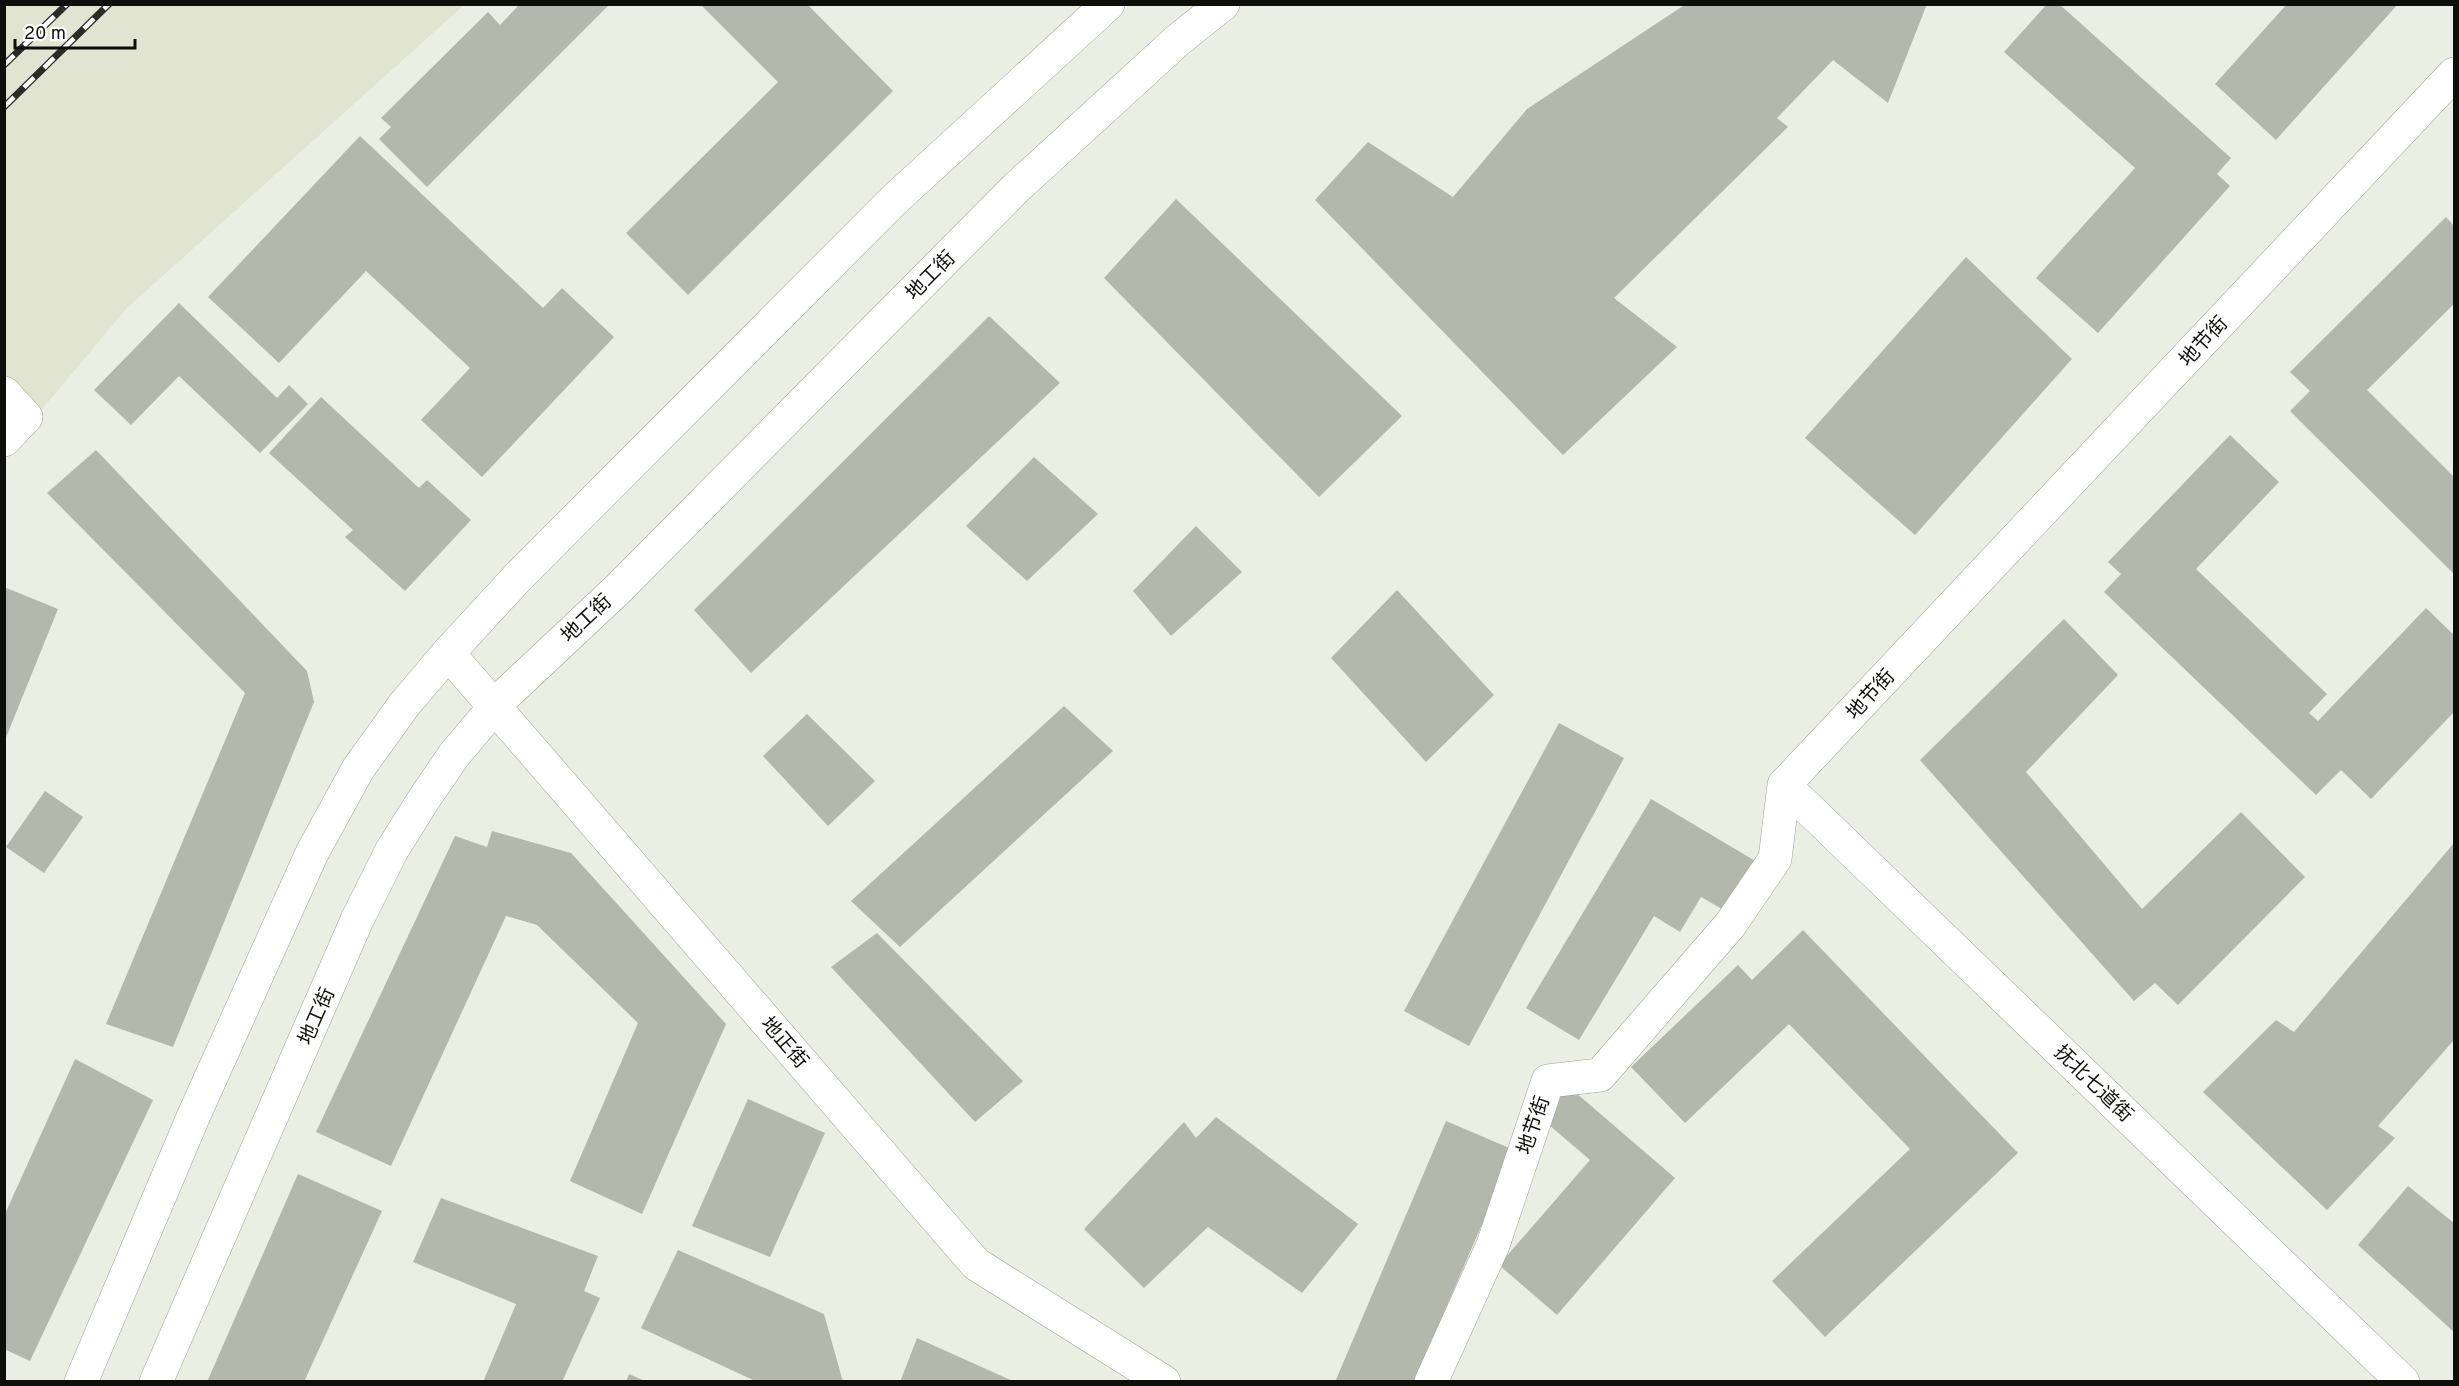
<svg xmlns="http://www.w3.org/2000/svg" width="2459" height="1386" font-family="Overpass,'Noto Sans SC',sans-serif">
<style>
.built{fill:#e0e4d1}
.building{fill:#b4b7ac}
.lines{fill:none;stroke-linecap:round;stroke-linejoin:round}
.minor-casing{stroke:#9ea196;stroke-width:34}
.major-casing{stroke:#9ea196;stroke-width:34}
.minor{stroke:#fff;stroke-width:33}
.major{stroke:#fff;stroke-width:33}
.rail-casing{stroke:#2b2b27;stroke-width:7}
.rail{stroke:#fff;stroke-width:4.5;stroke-dasharray:14;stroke-linecap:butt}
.labels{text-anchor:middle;stroke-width:5;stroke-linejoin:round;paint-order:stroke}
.street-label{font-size:20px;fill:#0e0e0b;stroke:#fff}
</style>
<rect width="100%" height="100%" fill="#ebeee2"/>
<path class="built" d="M5 5H464L127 308 5 453Z"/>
<path class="building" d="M520 4H610L427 187 379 139 391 127 381 118 488 12 500 25Z
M700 4H807L893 91 688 295 626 233 778 82Z
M1686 4H1927L1888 103 1833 60 1777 118 1788 127 1614 298 1677 347 1563 455 1315 200 1368 142 1453 197 1527 109Z
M2047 4H2059L2231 158 2217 174 2230 186 2098 333 2036 278 2135 168 2004 52Z
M2287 4H2398L2276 140 2215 84Z
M360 136 543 308 562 288 614 337 482 477 421 420 470 368 366 271 279 363 208 297Z
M1176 199 1402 416 1319 497 1104 278Z
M2446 217 2454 226V304L2367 390 2454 477V574L2290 411 2310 391 2290 372Z
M1966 257 2072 359 1915 535 1805 438Z
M179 303 277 398 289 385 308 404 260 453 179 376 131 425 94 390Z
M989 316 1060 383 751 673 694 610Z
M321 397 419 488 427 480 471 520 405 591 345 537 353 530 269 453Z
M2230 435 2279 482 2196 569 2327 694 2309 713 2318 721 2426 608 2454 635V712L2371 799 2341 770 2316 795 2104 592 2121 574 2108 562Z
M96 450 307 671 314 702 173 1047 106 1024 245 693 47 493Z
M1034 457 1098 514 1027 581 966 526Z
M1196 526 1242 572 1171 636 1133 591Z
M4 587 58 609 5 740H4Z
M1397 590 1494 695 1426 762 1331 658Z
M2064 619 2118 675 2026 772 2142 909 2241 812 2305 877 2178 1005 2155 983 2134 1001 1920 760Z
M1064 706 1113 751 900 947 851 901Z
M807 714 875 781 828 826 763 756Z
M1559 723 1624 758 1469 1046 1404 1011Z
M45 791 83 817 44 873 6 847Z
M1651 799 1757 862 1727 912 1701 897 1680 932 1654 916 1579 1040 1526 1008Z
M492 831 571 853 726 1024 642 1214 570 1181 638 1023 537 925 506 916 391 1166 316 1132 455 836 487 847Z
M2454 843V1040L2378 1126 2395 1138 2327 1210 2203 1092 2276 1020 2294 1032Z
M1803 930 2018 1153 1825 1337 1772 1281 1910 1149 1789 1024 1685 1123 1631 1067 1738 965 1752 980Z
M877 933 1023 1081 975 1122 831 967Z
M75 1059 153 1100 30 1361 4 1349V1216Z
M1568 1086 1675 1178 1557 1315 1499 1265 1590 1160 1541 1118Z
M748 1099 825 1133 770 1257 692 1226Z
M1216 1117 1358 1224 1302 1293 1208 1227 1144 1288 1084 1229 1184 1122 1196 1138Z
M1446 1121 1514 1150 1414 1382H1335Z
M298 1174 382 1211 304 1382H207Z
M2408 1186 2454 1223V1332L2358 1245Z
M441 1198 598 1256 584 1291 600 1298 562 1382H483L516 1304 413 1262Z
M678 1250 824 1314 843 1382H752L753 1380 641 1328Z
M917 1338 1015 1382H900Z
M629 1374 647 1382H626Z"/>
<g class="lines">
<g class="minor-casing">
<path id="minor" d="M4 393 26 417 4 440
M448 653 976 1264 1164 1382
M1784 785 2403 1382
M1431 1382 1493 1245 1548 1081 1600 1075 1730 925 1775 859 1784 785 2454 74"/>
</g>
<g class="major-casing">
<path id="major" d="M81 1382 194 1115 312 853 358 769 404 705 448 653 519 576 894 200 1108 4
M156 1382 357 920 392 850 424 799 454 755 503 697 618 589 1016 188 1178 40 1223 4"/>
</g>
<use href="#minor" class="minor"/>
<use href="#major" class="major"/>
<g class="rail-casing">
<path id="rail" d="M4 65 67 4
M4 107 109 4"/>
</g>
<use href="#rail" class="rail"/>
</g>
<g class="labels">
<g class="street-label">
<text transform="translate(930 275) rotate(-45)" y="7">地工街</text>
<text transform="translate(2203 341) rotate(-47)" y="7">地节街</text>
<text transform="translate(586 618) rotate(-43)" y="7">地工街</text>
<text transform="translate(1870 694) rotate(-47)" y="7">地节街</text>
<text transform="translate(316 1016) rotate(-66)" y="7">地工街</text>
<text transform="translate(785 1042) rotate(49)" y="7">地正街</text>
<text transform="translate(2094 1083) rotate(44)" y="7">抚北七道街</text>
<text transform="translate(1533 1125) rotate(-71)" y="7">地节街</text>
</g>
</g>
<rect width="2459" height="1386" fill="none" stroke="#0e0e0b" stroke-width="12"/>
<path d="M15 39v9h120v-9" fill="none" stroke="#0e0e0b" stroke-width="3"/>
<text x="24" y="39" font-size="18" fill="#0e0e0b" stroke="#ffffff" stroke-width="4.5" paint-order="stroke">20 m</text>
</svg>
